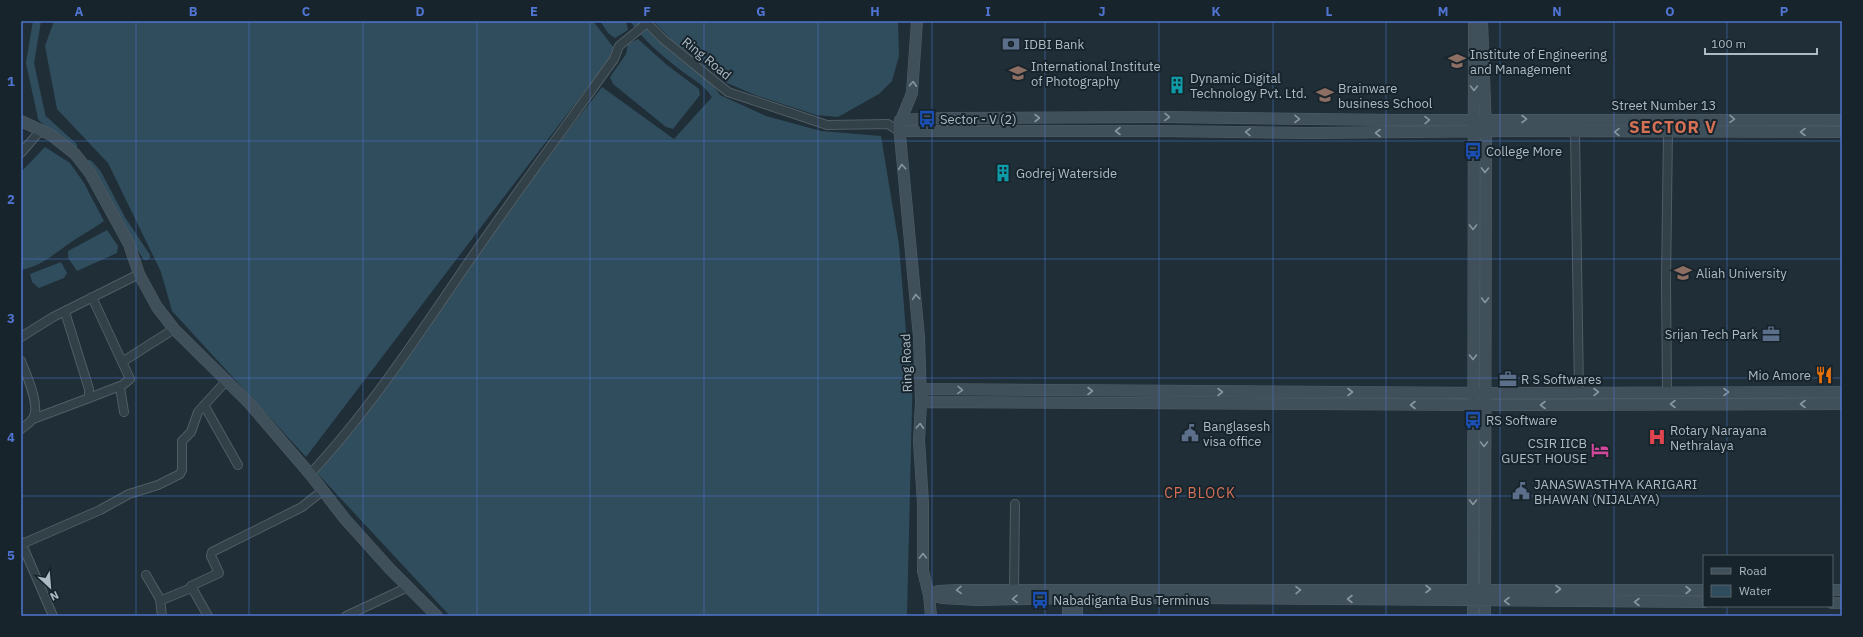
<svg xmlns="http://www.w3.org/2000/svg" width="1863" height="637" font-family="'IBM Plex Sans',sans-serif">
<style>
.water{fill:#304d5d}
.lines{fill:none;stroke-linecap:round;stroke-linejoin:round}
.canal{stroke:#304d5d;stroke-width:8}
.street-casing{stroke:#505d66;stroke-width:10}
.secondary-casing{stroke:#505d66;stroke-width:12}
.street{stroke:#324047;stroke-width:8}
.secondary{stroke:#40505b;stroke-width:11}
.oneway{stroke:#8696a0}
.grid{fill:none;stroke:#4f74d1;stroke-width:1;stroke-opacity:0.55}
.labels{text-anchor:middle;stroke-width:4;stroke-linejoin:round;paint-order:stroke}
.poi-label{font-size:13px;fill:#acbbc5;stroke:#18242c;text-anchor:start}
.street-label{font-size:13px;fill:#acbbc5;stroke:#18242c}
.neighbourhood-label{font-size:14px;letter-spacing:1px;fill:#d67156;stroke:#18242c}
.district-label{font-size:17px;font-weight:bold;letter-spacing:1px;fill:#d67156;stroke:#18242c}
.neatline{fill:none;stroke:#4f74d1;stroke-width:1.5}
.grid-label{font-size:13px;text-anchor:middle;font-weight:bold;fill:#4f74d1}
</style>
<rect width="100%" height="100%" fill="#1f2e37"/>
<path class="water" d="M54 21H593L614 48 609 59 306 457 172 311 161 272 108 163 57 109 45 46Z
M600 21H626L628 30 615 38 608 33Z
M653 21H898L899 56 892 81 879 94 838 117 816 115 755 95 727 83 672 40Z
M638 39 667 65 699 89 700 95 673 129 666 127 613 84 610 77 626 54 628 44Z
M602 87 674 139 712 97 720 95 766 116 821 131 881 136 899 245 907 344 913 365 907 616H450L317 473 385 385 553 150Z
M45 147 70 163 84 183 104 221C92 230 79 236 67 245 53 255 39 267 21 270V172Z
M107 230 118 246 117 253 77 271 68 258V251Z
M61 262 67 273 64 278 39 288 32 282 30 274Z"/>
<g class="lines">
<path class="canal" d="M37 21 30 63 42 118 73 146
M635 21C646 37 671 58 687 70 698 78 709 84 716 96
M89 164 97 173 122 220 146 256"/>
<g class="street-casing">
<path id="street" d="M645 21 663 39 728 92 827 125 888 124 899 131
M1575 131 1579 392
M21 153 40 131
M92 297 130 379 120 387 124 412
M21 337 53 317 139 274
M21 361C26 374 41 406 33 418 31 422 25 426 21 429
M122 362 174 329
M1667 392 1666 282 1668 132
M89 398 120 386
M204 405 238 465
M33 419 89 398V389L65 312
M310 474C367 413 414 342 461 273 510 201 563 130 614 59L619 46 647 23
M21 542 53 616
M22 544 100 510 129 494 158 485 180 474 182 470V441L191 432 198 412 227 380
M146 575 160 599 162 600 191 588
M1014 590 1015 504
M160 599 162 616
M208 616 191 586 219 573 211 556 212 552 302 507 322 491
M346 616 408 587"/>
</g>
<g class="secondary-casing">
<path id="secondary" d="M917 21 912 93 899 125 919 337 921 402 919 441 923 503V571L929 595 931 616
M1482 21 1486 131 1485 616
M900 120 943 118 1165 117 1394 120H1842
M21 121 51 135 75 154 90 173 129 244 139 274 157 307 174 329 249 403 310 474 345 519 390 569 437 616
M899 131H1164L1309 133 1509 131 1842 132
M921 389 1485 393 1842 392
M921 402 1485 405 1842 404
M1832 590H1842
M1068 591V616
M1077 592V616
M929 595 942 598 978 600 1068 598H1193L1704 602
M929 595 938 591 957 590H1704
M1832 603H1842
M1473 616 1474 21"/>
</g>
<use href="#street" class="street"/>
<use href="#secondary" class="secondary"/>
</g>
<defs><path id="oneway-chevron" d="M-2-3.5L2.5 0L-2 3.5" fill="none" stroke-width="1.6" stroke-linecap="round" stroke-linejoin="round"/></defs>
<g class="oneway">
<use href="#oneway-chevron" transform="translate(913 84) rotate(-86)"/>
<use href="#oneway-chevron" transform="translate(1474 88) rotate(90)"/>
<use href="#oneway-chevron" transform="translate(1167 117) rotate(1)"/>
<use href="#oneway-chevron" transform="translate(1037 118)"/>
<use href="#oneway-chevron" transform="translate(1297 119) rotate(1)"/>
<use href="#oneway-chevron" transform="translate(1524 119)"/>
<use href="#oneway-chevron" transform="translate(1732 119) rotate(1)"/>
<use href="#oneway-chevron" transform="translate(1427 120) rotate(-1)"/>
<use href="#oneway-chevron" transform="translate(1118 131) rotate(180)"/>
<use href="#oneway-chevron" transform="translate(1248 132) rotate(-179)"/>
<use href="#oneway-chevron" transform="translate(1617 132) rotate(-179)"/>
<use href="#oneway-chevron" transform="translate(1803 132) rotate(180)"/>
<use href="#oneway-chevron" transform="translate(1378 133) rotate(180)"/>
<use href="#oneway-chevron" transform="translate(902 167) rotate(-95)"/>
<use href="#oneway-chevron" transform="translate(1485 170) rotate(91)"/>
<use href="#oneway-chevron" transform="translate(1473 227) rotate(90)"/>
<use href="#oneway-chevron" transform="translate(916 297) rotate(-95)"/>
<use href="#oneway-chevron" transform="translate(1485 300) rotate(90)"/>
<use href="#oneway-chevron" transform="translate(1473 357) rotate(90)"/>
<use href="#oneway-chevron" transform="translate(960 390) rotate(1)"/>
<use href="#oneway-chevron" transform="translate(1090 391)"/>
<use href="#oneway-chevron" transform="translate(1220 392)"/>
<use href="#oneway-chevron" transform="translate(1350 392)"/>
<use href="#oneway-chevron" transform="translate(1596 392)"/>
<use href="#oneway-chevron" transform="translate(1726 392)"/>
<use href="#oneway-chevron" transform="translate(1673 404) rotate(180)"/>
<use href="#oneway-chevron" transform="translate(1803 404) rotate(180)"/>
<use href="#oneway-chevron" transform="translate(1413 405) rotate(-180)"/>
<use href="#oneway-chevron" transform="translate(1543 405) rotate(180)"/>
<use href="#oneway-chevron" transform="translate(920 426) rotate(-87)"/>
<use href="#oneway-chevron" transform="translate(1484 444) rotate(90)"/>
<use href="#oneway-chevron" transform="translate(1473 502) rotate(90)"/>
<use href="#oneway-chevron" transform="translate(923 556) rotate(-90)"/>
<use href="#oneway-chevron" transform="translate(1428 589)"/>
<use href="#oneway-chevron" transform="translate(1558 589)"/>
<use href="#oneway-chevron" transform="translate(959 590) rotate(178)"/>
<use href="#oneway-chevron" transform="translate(1298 590) rotate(-1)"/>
<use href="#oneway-chevron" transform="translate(1688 590)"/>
<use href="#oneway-chevron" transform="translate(1015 599) rotate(178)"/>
<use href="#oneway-chevron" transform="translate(1350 599) rotate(-180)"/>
<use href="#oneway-chevron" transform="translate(1507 601) rotate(-180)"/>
<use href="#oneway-chevron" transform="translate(1637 602) rotate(-180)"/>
</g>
<path class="grid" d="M136 21V616M249 21V616M363 21V616M477 21V616M590 21V616M704 21V616M818 21V616M932 21V616M1045 21V616M1159 21V616M1273 21V616M1386 21V616M1500 21V616M1614 21V616M1727 21V556M21 141H1842M21 259H1842M21 378H1842M21 496H1842M1727 606V616"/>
<defs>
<g id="bank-bare" transform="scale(1.38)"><path d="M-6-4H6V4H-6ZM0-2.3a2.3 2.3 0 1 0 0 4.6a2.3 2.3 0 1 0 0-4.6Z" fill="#5c6f8a" stroke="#18242c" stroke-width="2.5" paint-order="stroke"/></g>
<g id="university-bare" transform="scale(1.38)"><path d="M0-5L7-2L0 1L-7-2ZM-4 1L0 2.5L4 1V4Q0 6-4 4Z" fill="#8d6e63" stroke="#18242c" stroke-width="2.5" paint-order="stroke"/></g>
<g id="building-bare" transform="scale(1.38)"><path d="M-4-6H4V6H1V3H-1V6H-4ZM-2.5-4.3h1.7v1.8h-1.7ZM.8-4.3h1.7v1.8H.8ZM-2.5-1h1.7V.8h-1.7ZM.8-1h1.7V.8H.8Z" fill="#0f9aa8" stroke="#18242c" stroke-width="2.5" paint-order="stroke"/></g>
<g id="bus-bare" transform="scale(1.38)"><path d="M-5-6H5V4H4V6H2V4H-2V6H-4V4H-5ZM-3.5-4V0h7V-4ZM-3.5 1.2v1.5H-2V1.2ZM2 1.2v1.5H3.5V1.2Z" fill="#1a4fb4" stroke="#18242c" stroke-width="2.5" paint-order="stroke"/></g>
<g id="office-bare" transform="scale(1.38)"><path d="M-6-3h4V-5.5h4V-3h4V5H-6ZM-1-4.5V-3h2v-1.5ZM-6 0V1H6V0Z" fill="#5c6f8a" stroke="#18242c" stroke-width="2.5" paint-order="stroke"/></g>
<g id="restaurant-bare" transform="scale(1.38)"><path d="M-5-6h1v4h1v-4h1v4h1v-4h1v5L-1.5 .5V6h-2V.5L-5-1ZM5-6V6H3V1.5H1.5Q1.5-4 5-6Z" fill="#e8710a" stroke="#18242c" stroke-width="2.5" paint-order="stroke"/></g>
<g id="civic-bare" transform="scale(1.38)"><path d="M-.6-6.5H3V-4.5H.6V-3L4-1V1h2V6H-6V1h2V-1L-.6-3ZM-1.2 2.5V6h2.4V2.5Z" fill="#5c6f8a" stroke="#18242c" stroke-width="2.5" paint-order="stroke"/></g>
<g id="hospital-bare" transform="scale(1.38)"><path d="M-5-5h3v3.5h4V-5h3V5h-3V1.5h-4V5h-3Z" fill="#e0444e" stroke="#18242c" stroke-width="2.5" paint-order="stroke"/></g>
<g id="hotel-bare" transform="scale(1.38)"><path d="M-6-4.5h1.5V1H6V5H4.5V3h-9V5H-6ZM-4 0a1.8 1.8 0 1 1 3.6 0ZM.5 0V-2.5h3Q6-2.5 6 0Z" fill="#d1479c" stroke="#18242c" stroke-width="2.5" paint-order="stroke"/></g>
</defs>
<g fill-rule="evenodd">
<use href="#bank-bare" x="1011" y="44"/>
<use href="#university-bare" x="1457" y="61"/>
<use href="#university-bare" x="1018" y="73"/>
<use href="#building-bare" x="1177" y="85"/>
<use href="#university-bare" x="1325" y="95"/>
<use href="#bus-bare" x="927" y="119"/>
<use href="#bus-bare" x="1473" y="151"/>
<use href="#building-bare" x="1003" y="173"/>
<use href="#university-bare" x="1683" y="273"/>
<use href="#office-bare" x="1771" y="334"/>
<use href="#restaurant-bare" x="1824" y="375"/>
<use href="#office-bare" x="1508" y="379"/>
<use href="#bus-bare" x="1473" y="420"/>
<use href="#civic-bare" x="1190" y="433"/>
<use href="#hospital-bare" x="1657" y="437"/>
<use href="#hotel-bare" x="1600" y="450"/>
<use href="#civic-bare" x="1521" y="491"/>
<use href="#bus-bare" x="1040" y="600"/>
</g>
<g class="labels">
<g class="poi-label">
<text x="1024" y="49">IDBI Bank</text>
<text x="1470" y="59">Institute of Engineering<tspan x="1470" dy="15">and Management</tspan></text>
<text x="1031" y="71">International Institute<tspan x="1031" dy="15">of Photography</tspan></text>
<text x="1190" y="83">Dynamic Digital<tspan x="1190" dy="15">Technology Pvt. Ltd.</tspan></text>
<text x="1338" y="93">Brainware<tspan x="1338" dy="15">business School</tspan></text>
<text x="940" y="124">Sector - V (2)</text>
<text x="1486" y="156">College More</text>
<text x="1016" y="178">Godrej Waterside</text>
<text x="1696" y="278">Aliah University</text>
<text x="1758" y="339" text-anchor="end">Srijan Tech Park</text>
<text x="1811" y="380" text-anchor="end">Mio Amore</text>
<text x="1521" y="384">R S Softwares</text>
<text x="1486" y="425">RS Software</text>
<text x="1203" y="431">Banglasesh<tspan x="1203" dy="15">visa office</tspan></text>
<text x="1670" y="435">Rotary Narayana<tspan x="1670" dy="15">Nethralaya</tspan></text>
<text x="1587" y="448" text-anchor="end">CSIR IICB<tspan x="1587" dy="15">GUEST HOUSE</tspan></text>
<text x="1534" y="489">JANASWASTHYA KARIGARI<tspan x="1534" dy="15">BHAWAN (NIJALAYA)</tspan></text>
<text x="1053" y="605">Nabadiganta Bus Terminus</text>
</g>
<g class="street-label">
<text transform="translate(707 58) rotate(39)" y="5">Ring Road</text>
<text x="1664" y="110">Street Number 13</text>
<text transform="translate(906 363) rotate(-92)" y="5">Ring Road</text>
</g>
<g class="neighbourhood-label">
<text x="1200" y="498">CP BLOCK</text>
</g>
<g class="district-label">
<text x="1673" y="133">SECTOR V</text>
</g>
</g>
<rect width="1863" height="637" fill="none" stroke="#18242c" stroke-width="44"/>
<rect x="1703" y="555" width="130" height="52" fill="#18242c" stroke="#536069"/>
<rect x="1711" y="568" width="20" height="6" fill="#40505b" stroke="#536069"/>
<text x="1739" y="575" font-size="12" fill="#acbbc5">Road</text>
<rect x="1711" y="585" width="20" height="12" fill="#304d5d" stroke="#536069"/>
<text x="1739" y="595" font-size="12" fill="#acbbc5">Water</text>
<g transform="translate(50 587) rotate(154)" stroke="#18242c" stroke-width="3" paint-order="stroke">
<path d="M0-3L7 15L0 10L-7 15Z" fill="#acbbc5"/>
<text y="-6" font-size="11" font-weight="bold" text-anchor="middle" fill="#acbbc5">N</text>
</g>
<path d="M1705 48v6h112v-6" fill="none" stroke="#acbbc5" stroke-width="2"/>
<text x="1711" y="48" font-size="12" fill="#acbbc5" stroke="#18242c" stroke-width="3" paint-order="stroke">100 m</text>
<rect x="22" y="22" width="1819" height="593" class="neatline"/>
<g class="grid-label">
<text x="79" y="16">A</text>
<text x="193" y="16">B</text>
<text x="306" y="16">C</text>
<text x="420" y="16">D</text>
<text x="534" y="16">E</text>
<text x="647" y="16">F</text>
<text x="761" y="16">G</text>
<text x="875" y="16">H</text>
<text x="988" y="16">I</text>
<text x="1102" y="16">J</text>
<text x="1216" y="16">K</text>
<text x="1329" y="16">L</text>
<text x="1443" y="16">M</text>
<text x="1557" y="16">N</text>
<text x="1670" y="16">O</text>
<text x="1784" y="16">P</text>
<text x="11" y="86">1</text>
<text x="11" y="204">2</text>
<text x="11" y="323">3</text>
<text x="11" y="442">4</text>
<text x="11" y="560">5</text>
</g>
</svg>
